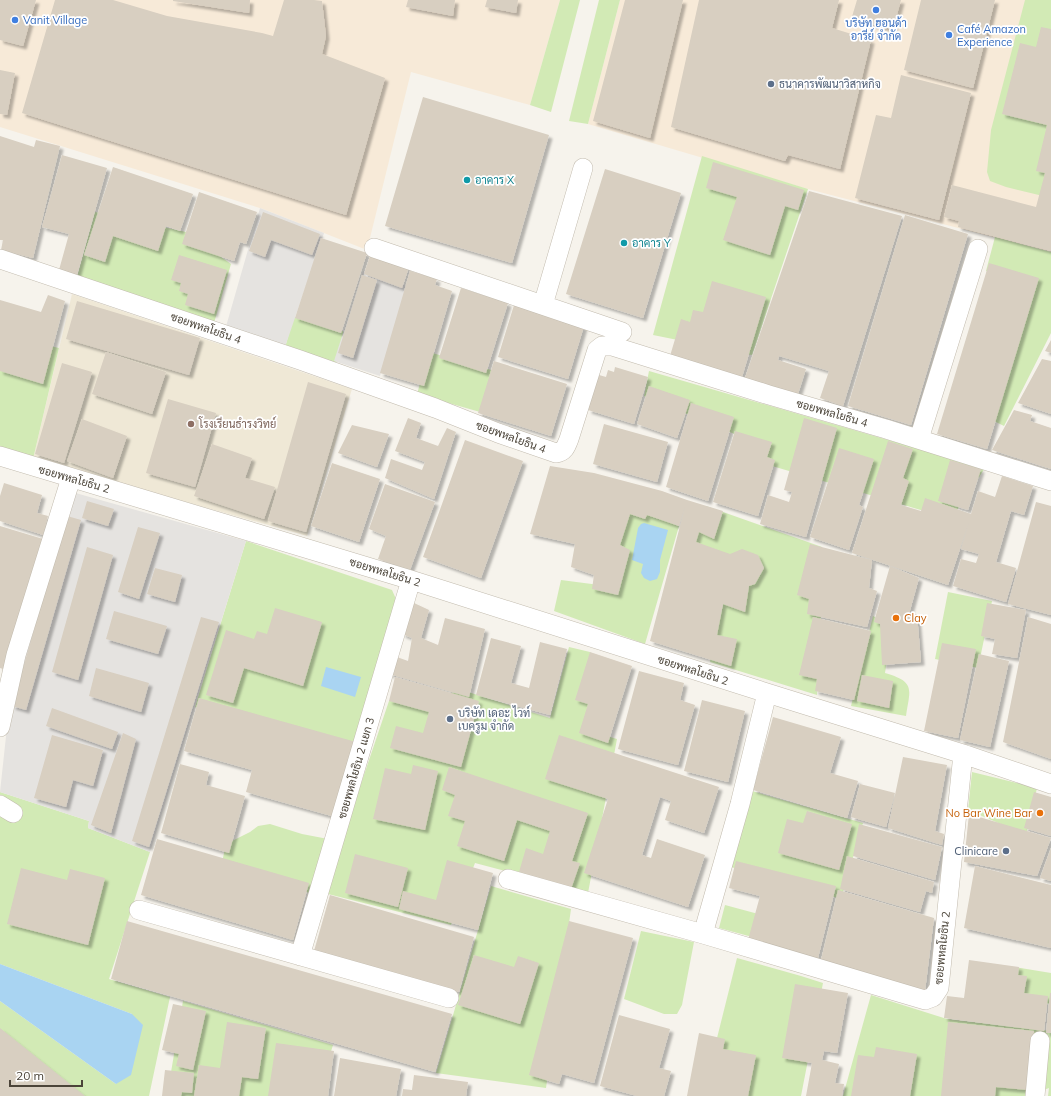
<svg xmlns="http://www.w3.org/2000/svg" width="1051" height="1096" font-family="Mulish,Sarabun,sans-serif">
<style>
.commercial{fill:#f7ead8}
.education{fill:#efe8d6}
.green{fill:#d2eab5}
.parking{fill:#e5e3e0}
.water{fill:#a9d4f2}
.building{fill:#d8cfc1;filter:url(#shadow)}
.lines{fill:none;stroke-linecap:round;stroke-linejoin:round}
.street-casing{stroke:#c2bbae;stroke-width:20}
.street{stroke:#fff;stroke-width:19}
.shop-dot{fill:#3f7fe0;stroke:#fff;stroke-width:1.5}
.service-dot{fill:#5c6f8a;stroke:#fff;stroke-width:1.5}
.culture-dot{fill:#0f9aa8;stroke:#fff;stroke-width:1.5}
.education-dot{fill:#8d6e63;stroke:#fff;stroke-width:1.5}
.food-dot{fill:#e8710a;stroke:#fff;stroke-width:1.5}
.labels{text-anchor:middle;stroke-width:3.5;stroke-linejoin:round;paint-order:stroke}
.shop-label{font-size:11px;fill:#366cbe;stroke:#fff;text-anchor:start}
.service-label{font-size:11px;fill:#4e5e75;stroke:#fff;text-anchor:start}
.culture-label{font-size:11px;fill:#0d838f;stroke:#fff;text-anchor:start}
.street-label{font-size:11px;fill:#4b4439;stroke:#fff}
.education-label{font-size:11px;fill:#785e54;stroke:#fff;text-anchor:start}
.food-label{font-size:11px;fill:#c56008;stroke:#fff;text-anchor:start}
</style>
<defs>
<filter id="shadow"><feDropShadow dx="3.5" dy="3.5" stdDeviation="1" flood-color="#0004"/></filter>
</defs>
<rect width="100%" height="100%" fill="#f6f3ec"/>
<path class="commercial" d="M0 0H560L530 105 411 72 367 250 263 209 0 127Z
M620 0H1051V252L808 189 588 124Z"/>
<path class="education" d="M72 294 352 389 307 536 33 459Z"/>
<path class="green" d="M560 0H580L551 112 530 105Z
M599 0H620L588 124 569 121Z
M1025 0H1051V171L1043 196 1006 187 990 181 987 172 991 130Z
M702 156 808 189 752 355 653 335Z
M95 212 186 232 231 264 214 323 77 277Z
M995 237 1051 252V333L1004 426 988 418 1031 285 986 271Z
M294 317 345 332 336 363 285 347Z
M0 335 59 348 33 459 0 447Z
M429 352 498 372 487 414 417 394Z
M649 371 985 468 951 519 762 463 763 446 644 396Z
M629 505 679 526 645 644 554 611 561 580 607 586Z
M706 506 822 547 821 610 817 695 710 662 723 604 692 547Z
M246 541 392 590 396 599 353 748 195 707Z
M948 592 992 601 978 668 935 659Z
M873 616 892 626 885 673C916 682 910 689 906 716L851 706Z
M569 647 590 652 605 676 590 731 617 739 588 893 475 863 451 925 324 893 389 701 465 691 550 718Z
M972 772 1037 788 1026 835 968 810Z
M752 791 863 823 841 899 731 867Z
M0 792 89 821 88 828 150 852 109 979 170 997 149 1096H71L0 1064V1001L116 1084 132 1014 0 964Z
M270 824 302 834 328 839 313 894 221 867 226 844 250 832 258 826Z
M491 886 571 909 546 1088 436 1073Z
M725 905 762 915 756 938 719 928Z
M641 931 694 942 682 1005 677 1014H664L624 999Z
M737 958 801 976 823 983 801 1096H739L713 1054Z
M1014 967 1051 973V1004L1009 997Z
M871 995 947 1019 1051 1031V1096H1048L1049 1088 1027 1096H843Z
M183 1001 333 1045 317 1096H167Z"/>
<path class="parking" d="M260 208 324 233 285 347 225 330Z
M363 271 409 286 380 376 334 361Z
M72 492 246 541 150 852 88 828 89 821 0 792 8 718Z"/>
<path class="water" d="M644 523 668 530 660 560V572L657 579 650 581 644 578 641 573 643 564 632 560 638 528 641 524Z
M326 667 361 677 355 697 321 686Z
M0 964 132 1014 143 1025 131 1075 116 1084 0 1001Z"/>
<path class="building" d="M0 0H36L23 46 0 40Z
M55 0H113L167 16 262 33 273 36 284 0H314L322 1 326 36 322 54 385 78 346 215 22 113Z
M173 0H250L249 13 173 1Z
M408 0H455L453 16 406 7Z
M487 0H518L516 13 485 7Z
M625 0H683L650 138 593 121Z
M699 0H839L832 28 871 40 840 169 788 155 785 161 671 127Z
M857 0H901L893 29 851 20Z
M921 0H995L973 88 904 70Z
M1041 27 1051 29V251L958 227 959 221 944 217 952 185 1036 207 1045 173 1036 171 1047 125 1002 114 1020 43 1036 47Z
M0 70 15 73 7 115 0 114Z
M901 75 971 93 939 220 855 198 876 115 891 118Z
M423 97 549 135 512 263 385 226Z
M0 136 34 147 36 140 60 146 33 258 1 250 3 240H0Z
M62 155 107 168 77 275 59 270 69 234 42 227Z
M713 162 804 190 798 210 785 206 770 255 723 240 737 197 706 188Z
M113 167 193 194 180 231 166 226 158 251 113 236 105 262 84 255Z
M605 169 681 193 643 318 566 294Z
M809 191 902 216 843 406 820 398 829 371 779 356 778 360 806 369 798 394 745 378Z
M199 192 257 212 246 244 240 242 234 261 182 244Z
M263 212 320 234 312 255 271 240 265 257 249 251Z
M905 215 968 234 911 425 848 406Z
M321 238 367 253 341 333 295 318Z
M371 253 409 267 402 288 364 274Z
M179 255 227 270 214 314 185 305 188 294 179 291 181 283 171 280Z
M989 263 1039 278 987 449 937 434Z
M410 271 437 279 435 285 452 291 424 386 380 373Z
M362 275 377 280 353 358 338 353Z
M712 281 766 297 742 377 670 356 681 319 690 322 693 310 703 312Z
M461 288 508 303 486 373 439 358Z
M48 295 65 301 43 384 0 371V300L41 312Z
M77 301 200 338 189 375 66 339Z
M514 305 584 326 568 379 498 357Z
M1051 340V353L1045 351Z
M106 352 166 372 152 414 92 394Z
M1042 359 1051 361V414L1018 403Z
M494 361 567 384 551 436 478 413Z
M62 363 92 372 64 463 35 454Z
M615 367 648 377 634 424 588 410 599 375 606 377 608 370 614 372Z
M308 382 346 394 306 532 268 521Z
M649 386 690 400 677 438 637 424Z
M168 399 216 413 195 487 146 473Z
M691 403 734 417 708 501 666 487Z
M1014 410 1032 415 1030 421 1051 428V469L992 450Z
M408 418 421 423 416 438 438 446 447 428 456 432 434 499 385 478 391 459 422 470 425 462 395 451Z
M804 418 837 428 806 537 760 524 768 495 789 502 792 492 784 490Z
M82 419 127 436 113 478 67 461Z
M604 424 668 442 657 482 593 464Z
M352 425 389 434 377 467 338 453Z
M735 431 772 442 767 457 775 460 758 516 713 502Z
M465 440 523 461 481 578 423 557Z
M888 441 913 449 903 478 909 481 901 505 921 511 925 498 971 514 978 491 995 497 1002 476 1033 486 1024 515 1011 511 996 562 1016 568 1006 602 953 586 961 559 976 563 979 554 961 549 969 522 948 585 852 553Z
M212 444 252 458 245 478 275 487 264 519 194 496Z
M839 448 874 459 859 505 863 507 849 550 810 537Z
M950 460 981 469 968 510 938 501Z
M332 463 380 479 359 542 311 526Z
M550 466 594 473 662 491 687 500 723 511 714 539 699 532 696 542 730 554 742 549 758 555 764 568 755 584 749 586 745 612 723 604 717 635 737 639 731 666 650 641 685 507 679 526 647 515 645 519 630 514 620 545 630 550 618 595 592 589 594 575 571 567 575 544 530 534Z
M4 483 42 495 37 513 48 516 43 535 0 521V496Z
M385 484 435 502 410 570 378 559 386 536 369 529Z
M87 501 114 509 108 526 82 518Z
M1036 502 1051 506V615L1008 604Z
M67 516 81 520 26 710 12 706Z
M0 526 43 539 3 669 0 668Z
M138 527 160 533 139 599 118 592Z
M810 544 872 560 869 588 877 591 867 627 807 614 809 599 797 595Z
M87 547 113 555 78 680 52 672Z
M890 566 919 578 909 614H917L921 662 882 665 880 624 874 622Z
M155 568 182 575 175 602 147 594Z
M414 603 429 610 421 638 438 645 445 618 485 629 469 697 389 674 394 656 408 661 412 638 402 634Z
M987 603 1026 610 1017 658 992 654 995 639 981 636Z
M275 608 322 622 303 686 244 668 233 703 206 695 226 630 254 639 257 631 267 634Z
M114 611 167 626 158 654 106 639Z
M201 617 219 622 149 847 132 841Z
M813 617 871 631 854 700 815 691 817 679 799 675Z
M1028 617 1051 624V759L1003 742Z
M491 638 521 646 511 683 529 688 540 642 567 649 550 715 476 695Z
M942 643 976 649 958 738 924 731Z
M590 652 632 666 608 743 579 733 588 704 575 700Z
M979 654 1009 661 990 747 960 740Z
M96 668 149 683 141 712 89 696Z
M639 671 684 683 680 700 695 705 678 765 618 749Z
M862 675 893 681 889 708 857 701Z
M395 677 479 701 461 767 390 748 396 726 423 733 429 712 389 701Z
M199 698 356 742 335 817 246 792 252 770 184 751Z
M702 700 745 711 728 782 684 771Z
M52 708 118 732 112 749 46 726Z
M773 717 841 737 830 773 858 781 847 818 753 790Z
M123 733 136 739 111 833 91 825Z
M52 735 103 750 93 786 73 780 66 807 34 798Z
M559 735 719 787 704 833 665 820 671 801 660 797 642 855 651 858 657 839 705 855 688 907 584 873 608 799 545 779Z
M903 757 947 765 935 831 944 834 942 845 888 828Z
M180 764 209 772 206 785 245 796 229 853 161 833Z
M413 765 438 771 425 830 373 819 385 768 411 774Z
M449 767 588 813 572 861 580 863 571 889 519 872 526 848 543 854 550 831 517 820 504 861 457 846 465 821 448 816 455 795 442 790Z
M860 784 895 793 886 827 851 817Z
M1034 792 1051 797V836L1024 828Z
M807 811 852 824 839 870 778 853 787 819 803 823Z
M969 814 1051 838 1037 876 964 862Z
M859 824 942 847 935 880 853 856Z
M157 839 309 883 293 940 141 895Z
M1051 848V881L1040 878Z
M355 854 408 868 398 907 345 893Z
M847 856 934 882 932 893 926 891 920 912 840 889Z
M447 860 493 873 478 930 399 909 403 891 436 900Z
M736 861 836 886 818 958 748 940 760 896 729 888Z
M975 866 1051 885V948L964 928Z
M21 868 67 880 70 869 105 878 88 945 7 924Z
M838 890 934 918 925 991 821 960Z
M330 895 474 937 459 992 314 951Z
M127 921 452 1014 435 1072 111 979Z
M569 921 633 938 594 1083 562 1074 559 1084 529 1075Z
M474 955 514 967 518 956 539 963 520 1024 458 1005Z
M969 960 1019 967 1018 975 1027 976 1024 993 1048 996 1044 1031 944 1018 947 996 964 998Z
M795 984 848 993 837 1053 824 1051 822 1060 839 1064 835 1083 844 1084 842 1096H806L812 1063 782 1058Z
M1050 993H1051V1033H1046Z
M173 1004 206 1011 193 1070 176 1066 179 1054 162 1050Z
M619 1015 670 1029 659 1068 671 1071 664 1096H637L600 1086Z
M227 1022 266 1028 258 1079 242 1077 239 1096H194L199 1065 220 1068Z
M948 1022 1034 1031 1028 1090 996 1087 995 1096H941Z
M0 1028 85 1096H0Z
M699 1033 725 1039 723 1049 756 1055 748 1096H687Z
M276 1043 334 1051 328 1096H268Z
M876 1047 917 1054 910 1096H851L858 1055 874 1057Z
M340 1058 401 1069 396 1096H334Z
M165 1070 194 1073 192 1093 182 1092 181 1096H162Z
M414 1075 468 1082 466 1096H402L403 1089 412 1090Z"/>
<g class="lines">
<g class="street-casing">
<path id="street" d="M374 248 622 332
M0 259 300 360 435 408 498 433 556 453C564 452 566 447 569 439L597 350 602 346H612L769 395 886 429 1051 481
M543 305 583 168
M919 439 978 249
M0 456 411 580 767 693 963 754 1051 784
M0 727 16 655 71 478
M0 805 13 813
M508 879 703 934 925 1000 933 997 939 988 963 754
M139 910 449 998
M703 934 740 804 767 693
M300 956 411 580
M1035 1096 1040 1041"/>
</g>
<use href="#street" class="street"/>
</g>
<g class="shop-dot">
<circle cx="876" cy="10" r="4"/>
<circle cx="15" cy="20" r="4"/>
<circle cx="949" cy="35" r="4"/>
</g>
<g class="service-dot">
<circle cx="771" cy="84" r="4"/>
<circle cx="450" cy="719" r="4"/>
<circle cx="1006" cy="851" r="4"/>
</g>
<g class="culture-dot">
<circle cx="467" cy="180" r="4"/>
<circle cx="624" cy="243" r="4"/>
</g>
<circle class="education-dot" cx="191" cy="424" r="4"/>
<g class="food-dot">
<circle cx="896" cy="618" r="4"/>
<circle cx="1040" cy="813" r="4"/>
</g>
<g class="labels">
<g class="shop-label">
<text x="23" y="24">Vanit Village</text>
<text x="876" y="27" text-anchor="middle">บริษัท ฮอนด้า<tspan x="876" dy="13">อารีย์ จำกัด</tspan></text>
<text x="957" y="33">Café Amazon<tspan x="957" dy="13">Experience</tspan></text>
</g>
<g class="service-label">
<text x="779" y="88">ธนาคารพัฒนาวิสาหกิจ</text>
<text x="458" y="717">บริษัท เดอะ ไวท์<tspan x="458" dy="13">เบครูม จำกัด</tspan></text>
<text x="998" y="855" text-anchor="end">Clinicare</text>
</g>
<g class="culture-label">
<text x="475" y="184">อาคาร X</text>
<text x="632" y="247">อาคาร Y</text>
</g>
<g class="street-label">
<text transform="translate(206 328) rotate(19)" y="4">ซอยพหลโยธิน 4</text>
<text transform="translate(832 413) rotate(16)" y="4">ซอยพหลโยธิน 4</text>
<text transform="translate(511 437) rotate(20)" y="4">ซอยพหลโยธิน 4</text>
<text transform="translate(74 479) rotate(16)" y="4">ซอยพหลโยธิน 2</text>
<text transform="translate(385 572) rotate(17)" y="4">ซอยพหลโยธิน 2</text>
<text transform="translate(693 670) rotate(18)" y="4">ซอยพหลโยธิน 2</text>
<text transform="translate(356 768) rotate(-74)" y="4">ซอยพหลโยธิน 2 แยก 3</text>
<text transform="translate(942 948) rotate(-84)" y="4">ซอยพหลโยธิน 2</text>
</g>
<g class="education-label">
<text x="199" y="428">โรงเรียนธำรงวิทย์</text>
</g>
<g class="food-label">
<text x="904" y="622">Clay</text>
<text x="1032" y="817" text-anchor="end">No Bar Wine Bar</text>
</g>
</g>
<path d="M10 1080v6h72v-6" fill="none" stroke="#4b4439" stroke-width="2"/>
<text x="16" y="1080" font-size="12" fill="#4b4439" stroke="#ffffff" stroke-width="3" paint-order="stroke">20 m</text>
</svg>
